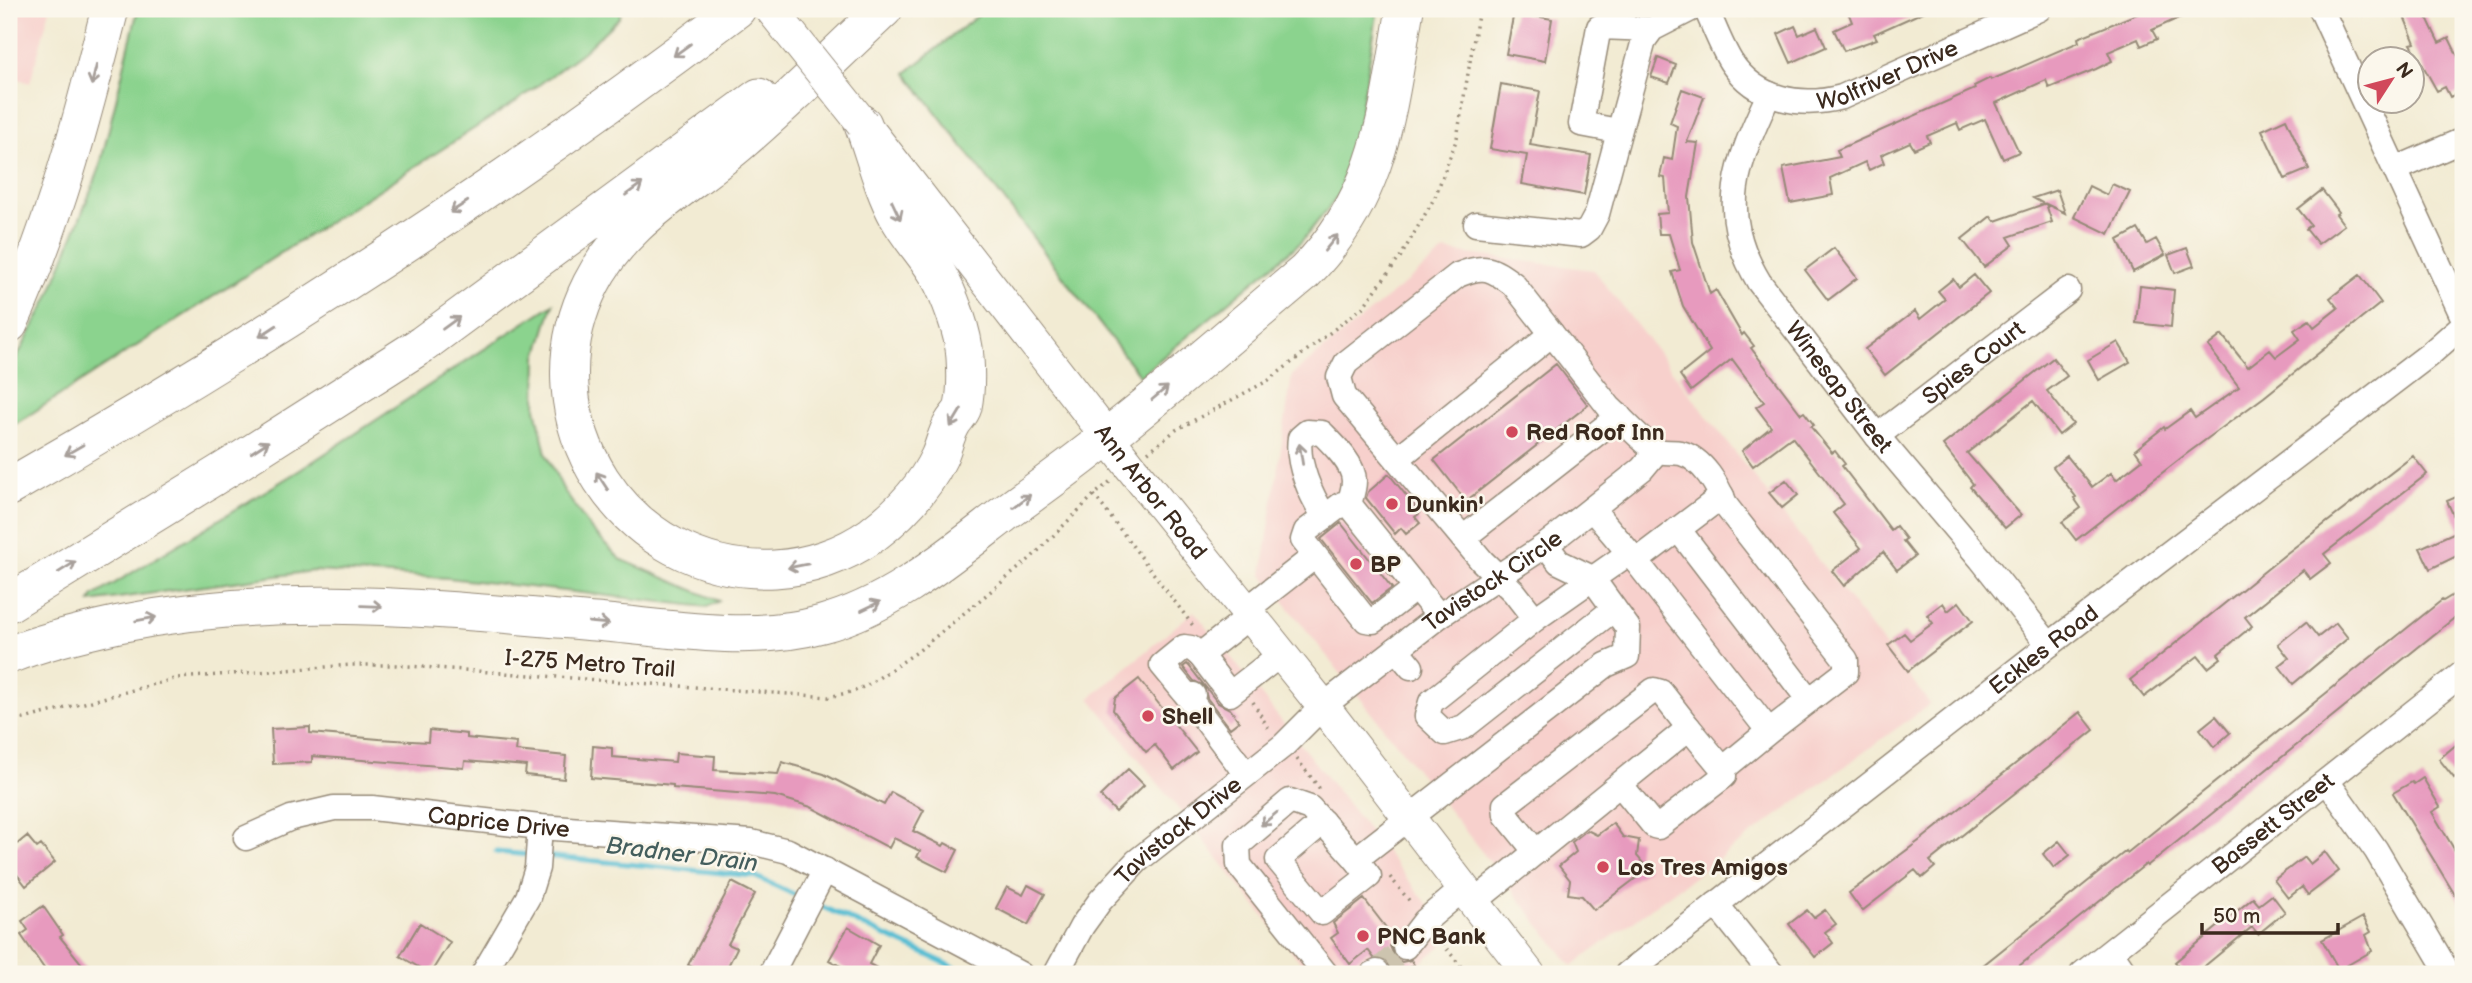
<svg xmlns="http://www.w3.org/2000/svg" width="2472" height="983" font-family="'Balsamiq Sans',sans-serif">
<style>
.built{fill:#f7d0cc}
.green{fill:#8bd38e;stroke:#637e56;stroke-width:2}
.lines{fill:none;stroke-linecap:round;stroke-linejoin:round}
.stream{stroke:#56bed3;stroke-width:5}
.building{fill:#e79abe}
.minor-tunnel{stroke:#cdc4af;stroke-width:24;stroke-dasharray:24 12;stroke-linecap:butt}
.minor-casing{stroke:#968a78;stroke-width:27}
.major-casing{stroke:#968a78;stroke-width:34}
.highway-casing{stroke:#968a78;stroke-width:39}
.path{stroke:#968a78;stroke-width:3.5;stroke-dasharray:2 5;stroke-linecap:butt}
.minor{stroke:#fff;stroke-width:24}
.major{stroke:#fff;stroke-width:32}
.highway{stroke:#fff;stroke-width:37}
.major-bridge-casing{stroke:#968a78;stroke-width:34;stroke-linecap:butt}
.major-bridge{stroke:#fff;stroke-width:32}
.oneway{stroke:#a79f9a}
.poi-dot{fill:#d1495b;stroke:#fbf7ec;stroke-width:2.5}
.labels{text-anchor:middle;stroke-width:5;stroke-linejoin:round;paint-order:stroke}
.street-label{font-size:23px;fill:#3b2a1e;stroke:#fbf7ec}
.poi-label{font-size:23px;font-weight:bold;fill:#3b2a1e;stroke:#fbf7ec;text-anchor:start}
.water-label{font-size:24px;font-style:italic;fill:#445e5d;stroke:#fbf7ec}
</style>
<rect width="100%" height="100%" fill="#fbf7ec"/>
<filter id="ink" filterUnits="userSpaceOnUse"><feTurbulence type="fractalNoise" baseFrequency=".0143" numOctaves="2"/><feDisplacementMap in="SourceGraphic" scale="14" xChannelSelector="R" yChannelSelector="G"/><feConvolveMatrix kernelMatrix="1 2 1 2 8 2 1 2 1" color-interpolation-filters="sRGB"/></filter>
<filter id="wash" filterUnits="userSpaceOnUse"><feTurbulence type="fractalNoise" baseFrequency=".00686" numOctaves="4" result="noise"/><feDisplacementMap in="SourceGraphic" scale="28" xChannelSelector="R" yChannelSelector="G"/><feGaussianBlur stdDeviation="1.57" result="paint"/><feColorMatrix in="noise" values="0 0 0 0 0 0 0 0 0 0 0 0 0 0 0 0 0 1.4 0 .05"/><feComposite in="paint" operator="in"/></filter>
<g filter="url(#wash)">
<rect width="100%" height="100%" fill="#f2ebd3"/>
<path class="built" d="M9 9H50L30 83 9 76Z
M1445 251 1594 270 1930 704 1572 966 1262 574 1292 375Z
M1194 611 1453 936 1408 974H1310L1090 698Z"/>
<path class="green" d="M138 9H621L620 17 583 52 517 101 9 428V372L48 299 99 170Z
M986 9H1378L1358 127 1340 194 1301 242 1140 376 906 73Z
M553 304 537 357 536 408 546 454 564 491 592 530 620 559 719 601 707 607 448 578 313 571 90 602 94 596 300 470Z"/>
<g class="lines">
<path class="stream" d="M496 852 531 855
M544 856 754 876 802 898
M814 903 969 974"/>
</g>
<g id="blocks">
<path class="building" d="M1856 9H1930L1874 34 1877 39 1844 51 1834 30 1852 22 1848 12Z
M2149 9H2199L2152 30 2157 39 2141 46 2138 39 2108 52 2112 61 2096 69 2049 88 2046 80 1996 103 2019 152 2003 159 1985 119 1960 130 1957 123 1927 136 1930 142 1914 149 1910 142 1881 155 1884 163 1869 170 1865 162 1830 178 1833 195 1790 203 1783 168 1840 157 1837 150 1975 89 1974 86 1990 78 1991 80 2079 42 2078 38Z
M2401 9H2423L2439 43 2449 38 2463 67V91L2450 97 2445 87 2437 91 2411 44 2415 43Z
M1514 12 1552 19 1545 61 1506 54Z
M1795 26 1799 35 1817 27 1826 47 1791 63 1778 34Z
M1658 58 1676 65 1669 83 1651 77Z
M1501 84 1540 91 1530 145 1591 155 1584 195 1522 184 1527 155 1490 149Z
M1682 89 1704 97 1687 142 1698 143 1689 197 1693 242 1710 294 1716 290 1742 335 1744 333 1754 346 1751 348 1801 414 1804 412 1814 425 1811 427 1832 453 1835 451 1845 464 1842 466 1891 530 1896 526 1906 539 1903 541 1915 556 1897 570 1883 552 1844 586 1832 571 1861 548 1833 513 1844 504 1792 437 1753 466 1742 451 1771 427 1756 407 1764 402 1732 359 1691 391 1680 375 1710 351 1683 306 1672 272 1680 270 1669 234H1659L1657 214 1668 213 1665 178 1660 177 1664 158 1672 160 1677 126 1670 123Z
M2286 119 2309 169 2285 179 2262 130Z
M2112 184 2130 192 2109 234 2074 217 2089 186 2107 195Z
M2057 190 2065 213 2046 204 2052 222 2008 237 2013 245 1984 267 1962 239 1991 216 1995 221 2044 204 2033 198Z
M2322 190 2339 212 2336 214 2344 225 2318 244 2306 229 2311 225 2298 209Z
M2138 229 2147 244 2156 239 2165 255 2133 272 2118 240Z
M1834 248 1857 278 1828 300 1805 270Z
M2187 248 2194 266 2175 273 2168 255Z
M1974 275 1989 293 1885 375 1865 349 1915 311 1920 319 1945 299 1938 291 1953 279 1959 287Z
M2360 275 2381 303 2264 397 2185 455 2076 540 2062 522 2081 508 2074 498 2076 497 2053 467 2067 456 2092 487 2111 473 2116 480 2142 460 2135 450 2164 427 2165 429 2190 411 2195 418 2239 387 2208 346 2222 335 2248 367 2270 350 2276 357 2300 339 2294 330 2309 320 2314 327 2338 308 2330 298Z
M2140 286 2174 290 2171 327 2136 323Z
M2118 342 2130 362 2099 380 2088 360Z
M2053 358 2067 376 2047 391 2073 424 2059 435 2033 401 1967 453 2021 515 2005 528 1970 487 1973 484 1943 445Z
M1556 364 1588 405 1466 501 1434 460Z
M2413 456 2427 474 2324 554 2331 563 2310 579 2303 570 2245 617 2252 626 2218 654 2221 658 2208 668 2198 656 2144 697 2130 680 2287 553Z
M1389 474 1420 513 1415 517 1420 523 1406 534 1401 528 1395 534 1366 498 1368 492Z
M1786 480 1798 495 1782 508 1769 493Z
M2463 494V553L2430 569 2420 548 2460 530 2447 501Z
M1341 523 1392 588 1372 603 1321 539Z
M2463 589V611L2147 866 2146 864 2009 974H1972L2126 851 2127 853 2173 816 2442 600 2443 601Z
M1959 602 1973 621 1908 671 1888 645 1904 633 1910 640 1933 623 1927 615 1943 603 1948 611Z
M2306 622 2318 637 2336 623 2348 638 2293 684 2279 666 2289 658 2278 644Z
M1187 664 1189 666 1218 703 1230 709 1239 721 1230 728 1207 698 1204 686 1194 681 1183 667Z
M1139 679 1197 752 1174 770 1155 745 1146 752 1113 710 1115 698Z
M2080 712 2094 730 1930 861 1935 867 1922 878 1915 870 1862 911 1849 893 1923 838Z
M2216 716 2230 733 2214 747 2200 729Z
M310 727V733L379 739 428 742 429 730 467 734V738L517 743 516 751 566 756 564 779 525 775 526 766 465 761 464 768 312 756V762L273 764 271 729Z
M2463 739V771L2454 778 2439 759Z
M593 746 612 748V757L675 762 676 753 715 756 714 770 778 774 782 762 824 774 884 805 891 792 924 810 913 831 943 846 945 843 958 850 947 872 917 857 920 851 894 838 889 848 811 807 775 796 673 788V785L591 778Z
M1128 769 1144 785 1116 812 1100 796Z
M2423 778 2440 807 2432 812 2463 864V908L2393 793 2412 782 2414 784Z
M1613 823 1623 837 1639 840 1637 856 1648 869 1594 910 1582 896 1568 894 1570 880 1559 866 1576 852 1572 842 1587 830 1597 835Z
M27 836 37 848 41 845 55 862 26 886 9 864V851Z
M2059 841 2070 855 2054 868 2043 854Z
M2325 852 2339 871 2308 895 2302 887 2288 898 2274 880 2304 857 2310 864Z
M732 882 755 894 728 944 737 948 724 974H707L688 965Z
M1028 885 1045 894 1028 925 996 908 1007 887 1023 895Z
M2272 895 2285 912 2258 934 2252 927 2195 974H2185L2175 962 2253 898 2259 905Z
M1364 899 1394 938 1390 946 1395 958 1402 962 1411 960 1414 965 1400 974H1391V966L1386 960 1374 958 1368 950 1350 964 1331 938 1338 933 1333 923Z
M43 906 63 935 60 937 90 974H48L21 935 28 930 22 921Z
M1807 910 1814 918 1825 910 1836 924 1825 932 1833 943 1815 957 1789 924Z
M2363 917 2371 932 2366 935 2372 951 2339 970 2322 940Z
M420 923 450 942 430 974 400 956Z
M848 927 879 945 869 964 888 974H855L829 960Z"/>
</g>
</g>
<g filter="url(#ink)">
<use href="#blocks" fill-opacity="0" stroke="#968a78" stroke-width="2"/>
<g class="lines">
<path class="minor-tunnel" d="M1377 972 1405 947"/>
<g class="minor-casing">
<g id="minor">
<path id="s1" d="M1706 9C1714 26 1721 46 1731 62 1756 100 1801 108 1842 97L2039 9"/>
<path d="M2321 9 2463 317"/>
<path id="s2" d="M1769 94C1737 164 1716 210 1759 282L1877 436 1981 559 2049 645"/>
<path d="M1618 131 1581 124 1599 27 1652 29"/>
<path d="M2396 169 2463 140"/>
<path d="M1476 224 1581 235 1589 229 1597 214 1644 40 1652 29 1691 9"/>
<path id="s3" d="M1877 436 2068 290"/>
<path d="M1397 459 1552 334"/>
<path d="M1592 509 1636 561 1764 725 1773 728 1846 672V660L1726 506C1718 486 1703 459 1681 453 1672 451 1661 454 1654 449 1638 437 1624 421 1609 407L1513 284C1491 268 1485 264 1458 275L1346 363 1339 377 1344 396 1482 561 1514 592 1535 619 1431 702 1427 716 1445 733 1464 727 1614 609"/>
<path d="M1325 517C1311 496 1296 463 1300 438L1307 432 1322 433C1334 445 1354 464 1354 481 1354 489 1351 497 1349 504"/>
<path d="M1678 529 1809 700"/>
<path d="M1463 538 1619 416"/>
<path d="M1636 561 1722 496"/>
<path d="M1417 587 1373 621 1366 620 1303 540 1306 531 1342 504H1349L1439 616"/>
<path d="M1246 610 1315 556"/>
<path d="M1250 616 1200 655 1230 694 1281 654"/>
<path d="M1535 619 1629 553"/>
<path d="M1396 649 1411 667"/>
<path d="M1193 695 1189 698 1246 774"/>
<path d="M1189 698 1162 665 1184 647 1191 648 1200 655"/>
<path d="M1723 769 1773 728"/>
<path d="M2327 781 2376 850 2449 974"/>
<path d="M1323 822 1278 860 1322 913 1369 876 1356 859"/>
<path id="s4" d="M246 838 291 818 334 808H372L540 827 751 842 788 851 1020 974"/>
<path d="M1536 852 1506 815 1505 805 1654 690 1661 692 1689 728"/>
<path d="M1474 902 1689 728 1723 769 1724 776 1658 827 1654 826 1620 784"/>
<path d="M1716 904 1772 974"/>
<path d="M1405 947 1425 921 1464 888"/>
<path d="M2111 952 2126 974"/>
<path d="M483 974 528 897 537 868 540 827"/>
<path d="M771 974 825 870"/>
<path id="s5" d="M1056 974 1082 926 1100 901 1137 861 1284 745 1323 706 1439 616 1546 545 1642 469 1657 451"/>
<path d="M1326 974 1239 865 1238 845 1290 801 1310 808 1356 859 1606 665 1627 656 1628 628 1592 578 1559 562 1546 545"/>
<path d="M1373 974 1377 972"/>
<path id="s6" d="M1627 974 2049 645 2430 354 2463 325"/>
<path id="s7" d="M2082 974 2463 673"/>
</g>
</g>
<g class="major-casing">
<g id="major">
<path id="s8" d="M871 133 1130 466 1323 706 1529 974"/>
</g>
</g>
<g class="highway-casing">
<path id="highway" d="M863 124C874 153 882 188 897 215 908 236 925 253 937 273 949 294 964 333 965 358 966 373 966 393 963 407 961 414 955 418 952 424 946 434 944 446 939 457 924 489 901 513 872 535 844 555 809 567 775 569 625 576 523 419 591 284 623 220 689 187 741 142 791 99 837 53 884 9
M9 324C55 223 83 116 110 9
M9 487C260 343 506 185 737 9
M9 603 238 462 423 344 759 97
M9 655C44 641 82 632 119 624 280 591 433 609 595 622 669 628 750 644 822 624 892 605 948 557 1004 514 1039 489 1074 464 1107 437 1175 384 1239 327 1305 272 1382 194 1387 112 1405 9"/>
</g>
<path class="path" d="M1148 452 1176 430 1269 380 1363 307 1401 256 1435 197 1457 138 1479 9
M1094 495 1194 627
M1253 702 1270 731
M9 723 178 678 352 665H395L829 697 855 691 871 683 917 652 1031 558 1094 495 1112 480
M1297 759 1320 789
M1390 877 1412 904
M1438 938 1467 974"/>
<use href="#minor" class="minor"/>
<use href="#major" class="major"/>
<use href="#highway" class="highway"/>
<g class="major-bridge-casing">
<path id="major-bridge" d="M771 9 863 124"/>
</g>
<use href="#major-bridge" class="major-bridge"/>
</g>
<defs><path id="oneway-shaft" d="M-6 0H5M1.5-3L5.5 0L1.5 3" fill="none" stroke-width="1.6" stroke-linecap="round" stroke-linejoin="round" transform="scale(1.75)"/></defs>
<g class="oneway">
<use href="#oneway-shaft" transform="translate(682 50) rotate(144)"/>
<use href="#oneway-shaft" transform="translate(94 75) rotate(104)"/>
<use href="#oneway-shaft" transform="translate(634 189) rotate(-36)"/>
<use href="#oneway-shaft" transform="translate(459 207) rotate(147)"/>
<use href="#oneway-shaft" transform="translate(896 210) rotate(65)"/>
<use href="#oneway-shaft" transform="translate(1331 243) rotate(-51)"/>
<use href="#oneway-shaft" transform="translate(451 323) rotate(-36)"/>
<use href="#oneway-shaft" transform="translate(268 331) rotate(147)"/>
<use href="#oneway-shaft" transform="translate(1160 393) rotate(-40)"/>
<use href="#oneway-shaft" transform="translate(956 418) rotate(121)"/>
<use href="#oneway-shaft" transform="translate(260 447) rotate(-33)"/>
<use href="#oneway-shaft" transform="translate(74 450) rotate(150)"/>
<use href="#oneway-shaft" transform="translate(1301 454) rotate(-99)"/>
<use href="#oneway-shaft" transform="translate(602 481) rotate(-123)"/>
<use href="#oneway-shaft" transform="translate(1022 501) rotate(-37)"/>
<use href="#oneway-shaft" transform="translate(798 566) rotate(169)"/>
<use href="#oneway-shaft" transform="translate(67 567) rotate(-32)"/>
<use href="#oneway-shaft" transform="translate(372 606) rotate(2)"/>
<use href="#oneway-shaft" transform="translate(871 606) rotate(-26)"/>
<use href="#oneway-shaft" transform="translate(146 619) rotate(-10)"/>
<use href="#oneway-shaft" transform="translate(599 623) rotate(5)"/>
<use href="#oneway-shaft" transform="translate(1269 819) rotate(140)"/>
</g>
</g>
<g class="poi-dot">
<circle cx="1512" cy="432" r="7"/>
<circle cx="1392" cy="504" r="7"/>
<circle cx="1356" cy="564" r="7"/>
<circle cx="1148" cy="716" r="7"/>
<circle cx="1603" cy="867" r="7"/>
<circle cx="1363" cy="936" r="7"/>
</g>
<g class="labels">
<g class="street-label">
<text dy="8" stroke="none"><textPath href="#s1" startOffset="233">Wolfriver Drive</textPath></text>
<text dy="8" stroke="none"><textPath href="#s3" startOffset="121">Spies Court</textPath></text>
<text dy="8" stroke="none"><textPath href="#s2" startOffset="331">Winesap Street</textPath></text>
<text dy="8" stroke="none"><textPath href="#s8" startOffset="455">Ann Arbor Road</textPath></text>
<text dy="8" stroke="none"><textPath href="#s5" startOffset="593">Tavistock Circle</textPath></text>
<text dy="8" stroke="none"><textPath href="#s6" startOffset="528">Eckles Road</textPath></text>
<text transform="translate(590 663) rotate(4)" y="8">I-275 Metro Trail</text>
<text dy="8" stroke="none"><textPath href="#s4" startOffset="259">Caprice Drive</textPath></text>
<text dy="8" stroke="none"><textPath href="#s7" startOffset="243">Bassett Street</textPath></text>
<text dy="8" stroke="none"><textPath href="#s5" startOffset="191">Tavistock Drive</textPath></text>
</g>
<g class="poi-label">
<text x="1526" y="440">Red Roof Inn</text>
<text x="1406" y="512">Dunkin'</text>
<text x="1370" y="572">BP</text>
<text x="1162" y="724">Shell</text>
<text x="1617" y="875">Los Tres Amigos</text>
<text x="1377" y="944">PNC Bank</text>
</g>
<g class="water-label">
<text transform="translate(682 854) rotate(7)" y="8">Bradner Drain</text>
</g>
</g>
<rect width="2472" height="983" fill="none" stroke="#fbf7ec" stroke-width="35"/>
<g transform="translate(2391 80) rotate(54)"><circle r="33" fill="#fbf7ec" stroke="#aea59a" stroke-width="2"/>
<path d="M0-5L12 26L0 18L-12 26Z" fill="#d1495b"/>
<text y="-10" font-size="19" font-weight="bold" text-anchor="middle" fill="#3b2a1e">N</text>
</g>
<path d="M2202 923v10h136v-10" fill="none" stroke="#3b2a1e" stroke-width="3.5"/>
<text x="2213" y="923" font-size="21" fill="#3b2a1e" stroke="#fbf7ec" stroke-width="5" paint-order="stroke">50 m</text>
</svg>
